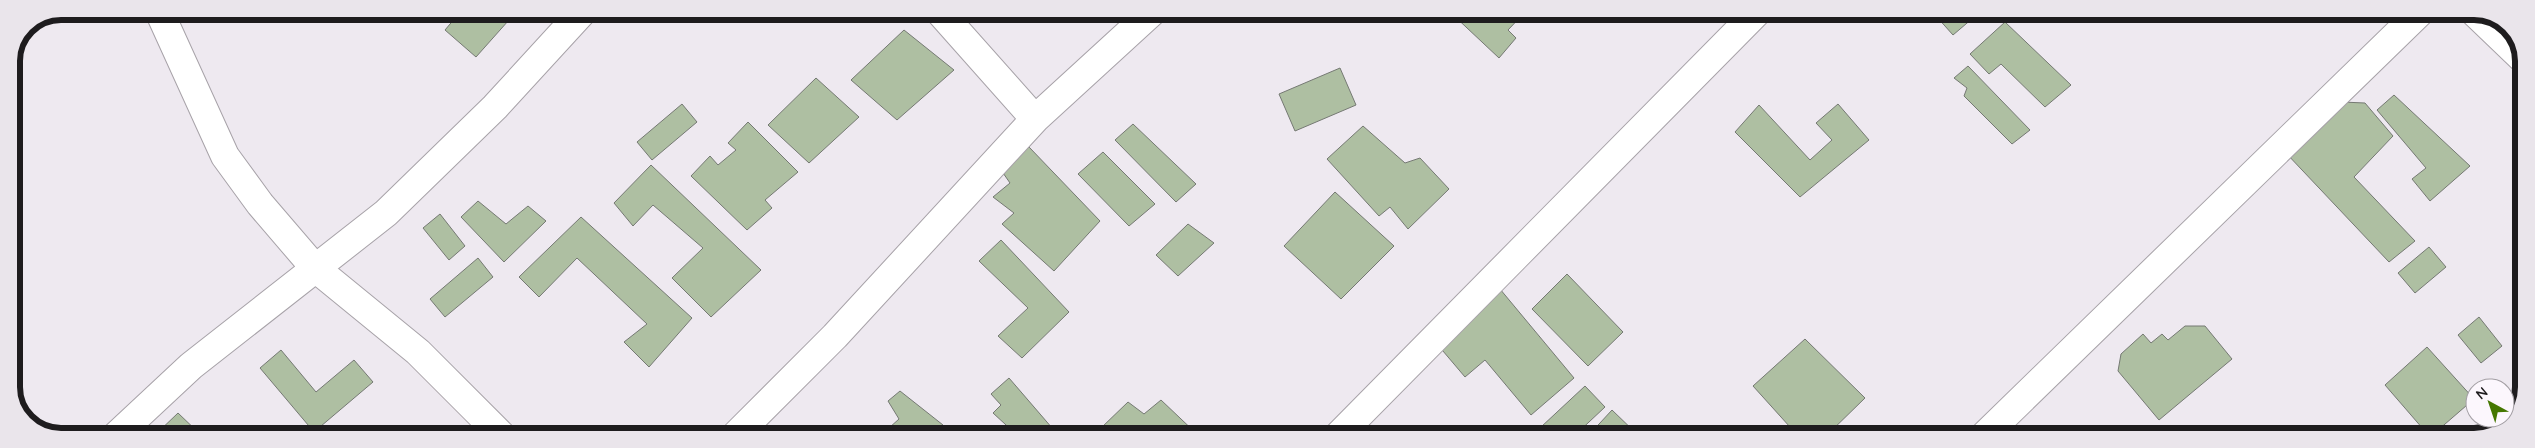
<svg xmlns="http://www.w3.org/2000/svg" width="2535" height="448" font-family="Quicksand,sans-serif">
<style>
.building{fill:#aebfa2;stroke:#757973}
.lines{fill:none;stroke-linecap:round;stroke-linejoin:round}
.minor-casing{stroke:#a7a2a8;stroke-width:30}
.minor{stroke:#fff;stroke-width:28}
.rim{fill:none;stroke:#1e1c1e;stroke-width:6}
</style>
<rect width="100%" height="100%" fill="#eee9f0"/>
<path class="building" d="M461 11H517L476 57 445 30Z
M1450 12H1525L1508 30 1516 38 1499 58Z
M1942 12H1980L1953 35 1936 16Z
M2005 22 2071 85 2045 107 2001 64 1989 74 1970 54Z
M904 30 954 70 897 120 851 80Z
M1968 66 2030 130 2012 144 1964 96 1967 88 1954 78Z
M1340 68 1356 105 1295 131 1279 94Z
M816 78 859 117 809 163 768 125Z
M2394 95 2470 166 2430 201 2412 179 2426 168 2377 110Z
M2342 102 2365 103 2393 136 2354 177 2415 241 2389 262 2285 152Z
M682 104 697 122 652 160 637 142Z
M1838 104 1869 140 1800 197 1735 132 1759 105 1810 160 1832 140 1816 123Z
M748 122 798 172 765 200 772 208 747 230 691 176 710 156 718 165 736 150 728 143Z
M1133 124 1196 184 1176 202 1115 140Z
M1363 126 1405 163 1420 158 1449 189 1408 229 1390 207 1379 216 1327 159Z
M1029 147 1100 221 1054 271 1002 224 1014 213 993 197 1010 183 1001 170Z
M1103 152 1155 204 1129 226 1078 174Z
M651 165 761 270 711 317 672 278 703 248 653 205 633 226 614 203Z
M1335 192 1394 246 1341 299 1284 246Z
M478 201 506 224 528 206 546 221 504 262 461 217Z
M440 214 465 246 449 260 423 228Z
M581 217 692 318 649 367 624 342 647 324 577 258 539 297 519 277Z
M1188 224 1214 243 1178 276 1156 255Z
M1001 240 1069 312 1022 358 998 336 1028 308 979 261Z
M2429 247 2446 267 2415 293 2398 273Z
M478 258 493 277 445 317 430 299Z
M1567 274 1623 332 1588 366 1532 309Z
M1490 277 1574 378 1531 415 1485 360 1465 377 1426 331Z
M2479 317 2502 346 2481 363 2458 335Z
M2185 326H2205L2232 359 2159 420 2118 371 2121 354 2143 334 2151 343 2162 334 2168 340Z
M1805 339 1865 398 1825 437H1799L1753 386Z
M2427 347 2474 399 2430 437 2385 385Z
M281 350 316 392 354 360 373 382 314 432 260 368Z
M1009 378 1059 436H1018L993 413 1001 405 991 394Z
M1585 386 1605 407 1573 437H1550L1541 427Z
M900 391 943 425 934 436H925L917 432 911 436H897L889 428 899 419 888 401Z
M1161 400 1200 437 1105 436 1107 435 1101 428 1128 402 1144 414Z
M1612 410 1640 437H1587Z
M178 413 202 436H154Z"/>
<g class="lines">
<g class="minor-casing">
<path id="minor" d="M159 11 225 156 260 204 314 267 418 352 502 436
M939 11 1035 119
M2474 12 2523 59
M116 436 191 366 386 213 495 107 583 11
M735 436 835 336 1035 119 1153 11
M1337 437 1757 12
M1983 437 2420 12"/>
</g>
<use href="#minor" class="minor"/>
</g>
<path d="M0 0H2535V448H0ZM61 20H2474A41 41 0 0 1 2515 61V387A41 41 0 0 1 2474 428H61A41 41 0 0 1 20 387V61A41 41 0 0 1 61 20Z" fill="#eae5eb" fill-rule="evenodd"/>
<path class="rim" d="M61 20H2474A41 41 0 0 1 2515 61V387A41 41 0 0 1 2474 428H61A41 41 0 0 1 20 387V61A41 41 0 0 1 61 20Z"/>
<g transform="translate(2490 403) rotate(320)"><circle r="24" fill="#fcf7fd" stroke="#a39fa4"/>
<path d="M0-4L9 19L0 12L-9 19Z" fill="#457701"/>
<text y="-8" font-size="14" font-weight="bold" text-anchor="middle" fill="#1e1c1e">N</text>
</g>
</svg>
